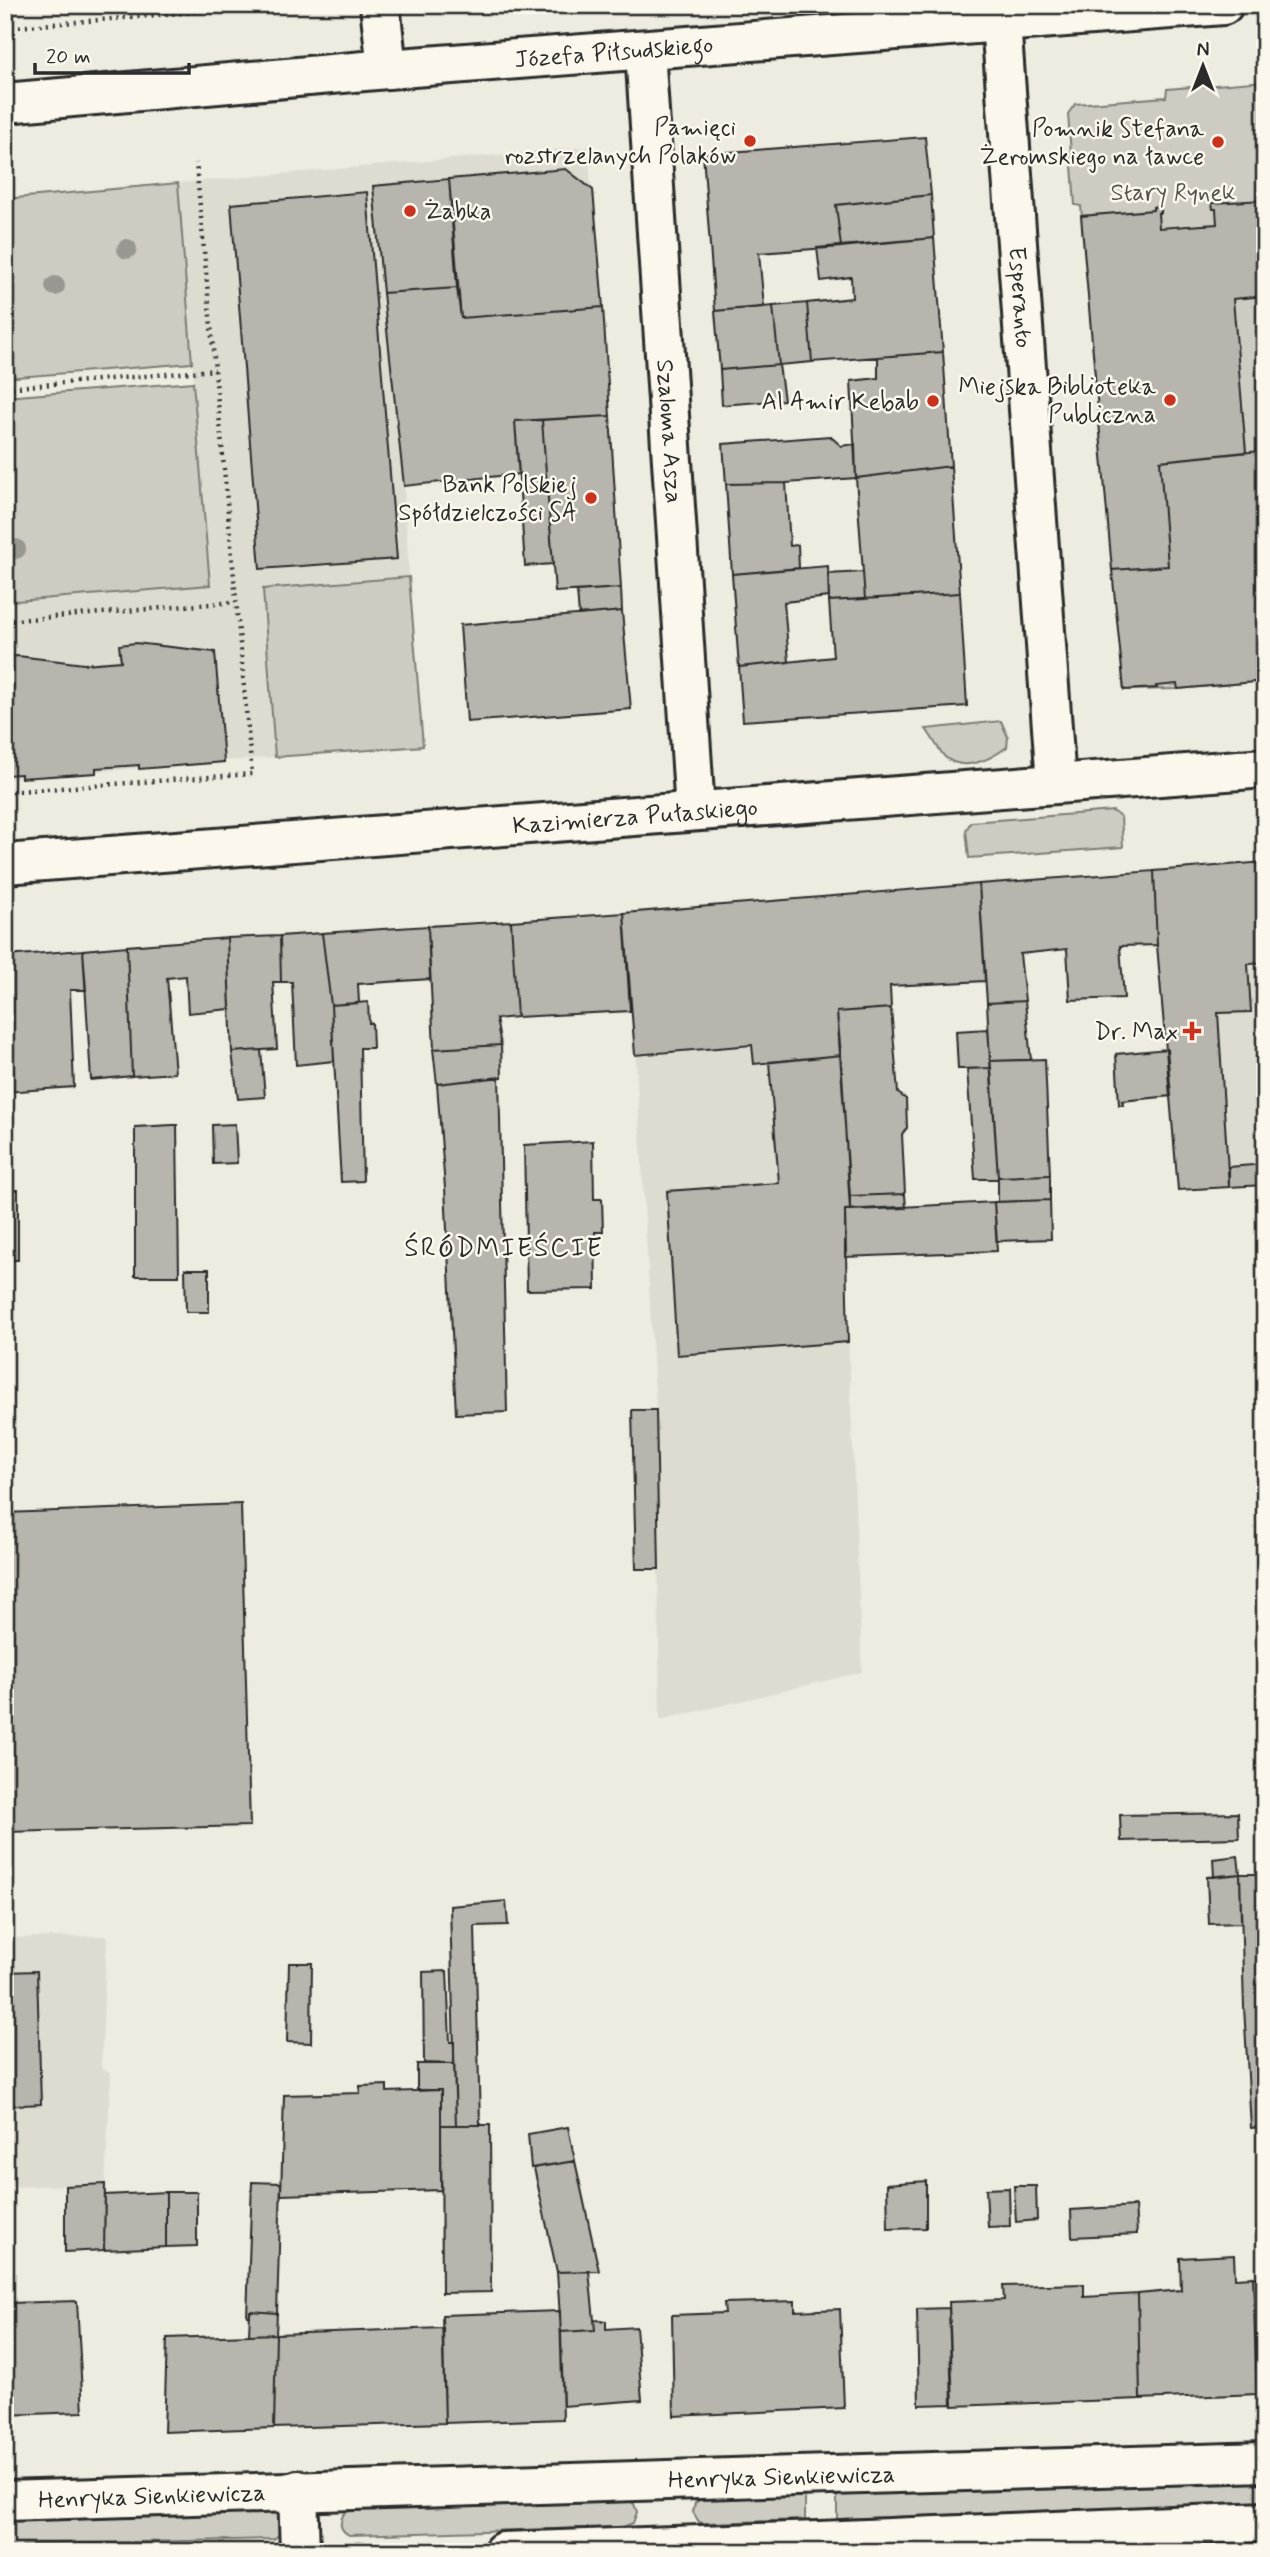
<svg xmlns="http://www.w3.org/2000/svg" width="1270" height="2557" font-family="Mynerve,sans-serif">
<style>
.built{fill:#dedbd1}
.green{fill:#cecbc2;stroke:#7c7b76;stroke-width:2}
.building{fill:#b8b5ae;stroke:#2b2b2b;stroke-width:2}
.lines{fill:none;stroke-linecap:round;stroke-linejoin:round}
.minor-casing{stroke:#2b2b2b;stroke-width:44}
.major-casing{stroke:#2b2b2b;stroke-width:44}
.path{stroke:#2b2b2b;stroke-width:4.5;stroke-dasharray:2 5;stroke-linecap:butt}
.minor{stroke:#fbf7ec;stroke-width:38}
.major{stroke:#fbf7ec;stroke-width:38}
.tree{fill:#999791}
.poi-dot{fill:#c8321e;stroke:#fbf7ec;stroke-width:2.5}
.labels{text-anchor:middle;stroke-width:5;stroke-linejoin:round;paint-order:stroke}
.street-label{font-size:24px;fill:#2b2b2b;stroke:#fbf7ec}
.poi-label{font-size:24px;fill:#2b2b2b;stroke:#fbf7ec;text-anchor:end}
.park-label{font-size:24px;fill:#545351;stroke:#fbf7ec}
.neighbourhood-label{font-size:26px;letter-spacing:2px;fill:#2b2b2b;stroke:#fbf7ec}
</style>
<rect width="100%" height="100%" fill="#eeebe0"/>
<filter id="ink" filterUnits="userSpaceOnUse"><feTurbulence type="fractalNoise" baseFrequency=".0143" numOctaves="2"/><feDisplacementMap in="SourceGraphic" scale="14" xChannelSelector="R" yChannelSelector="G"/><feConvolveMatrix kernelMatrix="1 2 1 2 8 2 1 2 1" color-interpolation-filters="sRGB"/></filter>
<g filter="url(#ink)">
<path class="built" d="M588 147 622 611 579 615 577 592H555L552 564 519 475 404 486 409 577 263 589 275 757 5 779V602L210 585 178 183Z
M1265 862V1185L1178 1190 1157 945 1154 871Z
M979 884 985 981 891 986V1008L837 1012 850 1196 845 1257 862 1672 660 1720 656 1410 633 1011H630L624 913Z
M107 1936 101 2068 111 2073 105 2184 5 2187V1938Z"/>
<path class="green" d="M1265 81V681L1178 689 1124 690 1081 206 1075 205 1068 114 1075 104 1166 97 1167 89Z
M178 183 192 363 5 378V199Z
M193 382 210 585 5 602V397Z
M409 577 423 746 275 757 263 589Z
M1001 721 1008 737 1007 747C991 759 964 773 945 757 938 749 932 737 926 729Z
M1113 811 1121 817 1123 847 969 858 966 830 971 822Z
M1265 2478V2503L837 2519V2493Z
M805 2494V2520L704 2523 699 2522 693 2512 695 2503 703 2498Z
M627 2500 634 2504 637 2512 633 2523 623 2527 349 2535C340 2530 339 2524 343 2515L352 2509Z
M274 2512 281 2516 282 2532 274 2539 5 2545V2523L11 2521Z"/>
<path class="building" d="M5 5H24V9L5 10Z
M925 137 931 195 836 205 841 247 759 253 764 307 715 311 703 154Z
M566 169 593 190 603 307 461 318 449 179Z
M449 179 457 288 383 293 373 186Z
M367 192 397 559 260 569 231 204Z
M931 195 934 238 841 247 836 205Z
M1265 200V296L1233 299 1246 452 1160 461 1168 566 1112 570 1081 216 1153 210V207L1161 206V213H1158L1159 228 1217 224 1216 209H1213L1212 203Z
M934 238 943 352 812 362 807 303 852 298 851 277 821 281 817 248Z
M457 288 461 318 603 307 610 416 515 421 519 474 404 486 383 293Z
M807 303 812 362 779 365 773 306Z
M773 306 779 365 720 370 715 311Z
M943 352 951 466 856 478 851 381 878 378V357Z
M779 365 784 400 722 405 720 370Z
M610 416 621 588 555 592 542 420Z
M542 420 553 564 525 566 515 421Z
M830 436 841 446 855 444 856 478 786 483 726 484 723 444Z
M1260 451 1265 531V681L1178 689 1177 684 1156 686 1157 688 1124 690 1112 570 1168 566 1160 461Z
M951 466 960 593 865 599 856 478Z
M786 483 790 546 798 545 799 568 732 574 726 484Z
M828 566 829 597 784 602 789 662 739 667 732 574Z
M863 572 865 599 829 601 828 574Z
M621 588 622 611 579 615 577 591Z
M960 593 967 706 743 721 739 667 833 657 829 601Z
M622 611 631 709 467 722 460 625Z
M135 643 215 652 224 762 139 769V765L96 768V773L21 778V774L5 775V657L18 656 84 664 121 661 119 645Z
M1265 862V963L1248 964 1251 1012 1218 1013 1229 1187 1178 1190 1157 945 1154 871Z
M1154 871 1157 945 1120 946 1124 998 1070 1000 1067 949 1020 954 1025 1001 987 1003 979 884Z
M979 884 985 981 890 986 891 1008 837 1012 841 1055 754 1064 752 1045 635 1055 624 913Z
M624 913 630 1011 517 1017 511 921Z
M511 921 517 1017 496 1019 501 1045 434 1049 428 926Z
M428 926 430 979 358 984 359 1003 331 1005 322 933Z
M322 933 331 1005 334 1061 296 1065 292 982H281L280 936Z
M280 936 281 982H273L277 1049 232 1052 227 938Z
M227 938 230 1009 188 1013 186 976 167 978 175 1073 132 1076 127 946Z
M127 946 132 1076 91 1080 83 950Z
M83 950 86 990H70L74 1087 5 1092V956Z
M1025 1001 1031 1060 990 1061 987 1003Z
M368 1002 369 1023H372L373 1048H360L363 1181 341 1182 331 1005Z
M891 1008 898 1093 906 1099 907 1128 902 1134 905 1194 850 1196 837 1012Z
M988 1029 991 1068 958 1069 956 1031Z
M501 1045 502 1077 437 1084 433 1049Z
M1167 1049 1171 1096 1122 1101 1123 1105H1119L1116 1054Z
M261 1050 265 1097 238 1099 232 1052Z
M841 1055 850 1210H845L848 1342 677 1355 667 1191 779 1183 769 1062Z
M1045 1059 1050 1175 998 1177 990 1061Z
M991 1068 998 1177V1179H975L967 1069Z
M499 1077 507 1412 456 1414 445 1188 437 1084Z
M235 1124 237 1163 213 1164 212 1125Z
M173 1125H177L179 1276H135V1127Z
M593 1141 594 1199H602L603 1232H595L596 1289 527 1290 524 1145Z
M1265 1164V1185L1229 1187V1167Z
M1050 1175V1200L998 1202V1177Z
M5 1190H18V1260H5Z
M905 1194 906 1208 850 1210V1196Z
M1050 1200 1051 1239 997 1241 994 1202Z
M994 1202 997 1251 845 1257V1210Z
M185 1269H209V1312H186Z
M632 1410H656L659 1569H636Z
M241 1504 250 1826 5 1832V1513Z
M1238 1813 1239 1838 1121 1841 1120 1815Z
M1238 1856 1240 1874 1214 1877 1213 1859Z
M1240 1874H1263L1265 2127 1251 2128 1244 2007Z
M1240 1874 1241 1923 1209 1924 1207 1877Z
M506 1901 508 1925 475 1926 480 2125H456L450 1906Z
M289 1963H312L311 2043 287 2042Z
M37 1971 41 2104 5 2106V1972Z
M447 1971 450 2042H454V2064L424 2063 423 1972Z
M417 2064H454L456 2125H441V2090H417Z
M387 2085V2092L441 2090V2190L281 2195 284 2095 360 2093V2086Z
M441 2125H490L491 2292 442 2293Z
M568 2127 575 2161 531 2168 528 2134Z
M575 2161 599 2271 557 2272 534 2168Z
M926 2181V2228L888 2229 887 2184Z
M252 2182 281 2183 277 2313 250 2311V2316H247Z
M105 2184 104 2250 65 2252V2186Z
M1014 2186H1036L1037 2220 1016 2222Z
M1009 2188 1010 2226 988 2227 986 2189Z
M166 2192H197V2246L166 2247Z
M166 2192V2247L104 2250 105 2195Z
M1135 2206 1137 2234 1072 2237 1071 2210Z
M1234 2255 1235 2278 1253 2277 1257 2394 1140 2399 1138 2294 1181 2290 1180 2258Z
M589 2271 595 2330 561 2332 557 2272Z
M1253 2277 1258 2278 1259 2290H1265V2393L1257 2394Z
M1084 2284V2297L1138 2294 1140 2399 953 2406 949 2302 1004 2300 1003 2286Z
M77 2301 83 2412 5 2415V2322L10 2321 9 2303Z
M795 2301V2311L840 2309 844 2408 674 2416 672 2315 725 2313 724 2303Z
M949 2308 952 2404 919 2405 917 2309Z
M250 2311 277 2313 276 2334 249 2335Z
M560 2311 563 2419 445 2423 442 2315Z
M594 2320 606 2321V2329L636 2327 642 2400 563 2406 561 2332 595 2330Z
M443 2328 445 2423 274 2428 276 2334Z
M276 2334 274 2428 164 2432 167 2338Z"/>
<g class="lines">
<g class="minor-casing">
<g id="minor">
<path d="M380 5 387 69"/>
<path id="s1" d="M1001 22 1056 783"/>
<path id="s2" d="M645 50 695 811"/>
<path id="s3" d="M5 864 1265 768"/>
<path d="M298 2490 300 2552"/>
<path id="s4" d="M5 2501C425 2485 845 2476 1265 2462"/>
<path d="M503 2552 819 2541 1265 2522"/>
</g>
</g>
<g class="major-casing">
<g id="major">
<path id="s5" d="M5 103 387 69 1223 5"/>
</g>
</g>
<path class="path" d="M5 28 276 5
M5 388 215 370
M5 621 235 602
M5 792 252 774 196 163"/>
<use href="#minor" class="minor"/>
<use href="#major" class="major"/>
</g>
<g class="tree">
<circle cx="127" cy="249" r="10"/>
<circle cx="55" cy="286" r="10"/>
<circle cx="16" cy="549" r="10"/>
</g>
</g>
<g class="poi-dot">
<circle cx="750" cy="141" r="7"/>
<circle cx="1218" cy="142" r="7"/>
<circle cx="410" cy="211" r="7"/>
<circle cx="1170" cy="400" r="7"/>
<circle cx="933" cy="401" r="7"/>
<circle cx="591" cy="498" r="7"/>
<path d="M1188.5 1020.5h7v7h7v7h-7v7h-7v-7h-7v-7h7z"/>
</g>
<g class="labels">
<g class="street-label">
<text dy="8" stroke="none"><textPath href="#s5" startOffset="611">Józefa Piłsudskiego</textPath></text>
<text dy="8" stroke="none"><textPath href="#s1" startOffset="276">Esperanto</textPath></text>
<text dy="8" stroke="none"><textPath href="#s2" startOffset="382">Szaloma Asza</textPath></text>
<text dy="8" stroke="none"><textPath href="#s3" startOffset="632">Kazimierza Pułaskiego</textPath></text>
<text dy="8" stroke="none"><textPath href="#s4" startOffset="777">Henryka Sienkiewicza</textPath></text>
<text dy="8" stroke="none"><textPath href="#s4" startOffset="147">Henryka Sienkiewicza</textPath></text>
</g>
<g class="poi-label">
<text x="736" y="135">Pamięci<tspan x="736" dy="28">rozstrzelanych Polaków</tspan></text>
<text x="1204" y="136">Pomnik Stefana<tspan x="1204" dy="28">Żeromskiego na ławce</tspan></text>
<text x="424" y="219" text-anchor="start">Żabka</text>
<text x="1156" y="394">Miejska Biblioteka<tspan x="1156" dy="28">Publiczna</tspan></text>
<text x="919" y="409">Al Amir Kebab</text>
<text x="577" y="492">Bank Polskiej<tspan x="577" dy="28">Spółdzielczości SA</tspan></text>
<text x="1178" y="1039">Dr. Max</text>
</g>
<g class="park-label">
<text x="1173" y="200">Stary Rynek</text>
</g>
<g class="neighbourhood-label">
<text x="504" y="1256">ŚRÓDMIEŚCIE</text>
</g>
</g>
<rect width="1270" height="2557" fill="none" stroke="#fbf7ec" stroke-width="28"/>
<rect x="14" y="14" width="1242" height="2529" fill="none" stroke="#2b2b2b" stroke-width="2.5" filter="url(#ink)"/>
<g transform="translate(1203 66)" stroke="#fbf7ec" stroke-width="5" paint-order="stroke">
<path d="M0-5L12 26L0 18L-12 26Z" fill="#2b2b2b"/>
<text y="-10" font-size="19" font-weight="bold" text-anchor="middle" fill="#2b2b2b">N</text>
</g>
<path d="M35 63v10h154v-10" fill="none" stroke="#2b2b2b" stroke-width="3.5"/>
<text x="46" y="63" font-size="21" fill="#2b2b2b" stroke="#fbf7ec" stroke-width="5" paint-order="stroke">20 m</text>
</svg>
